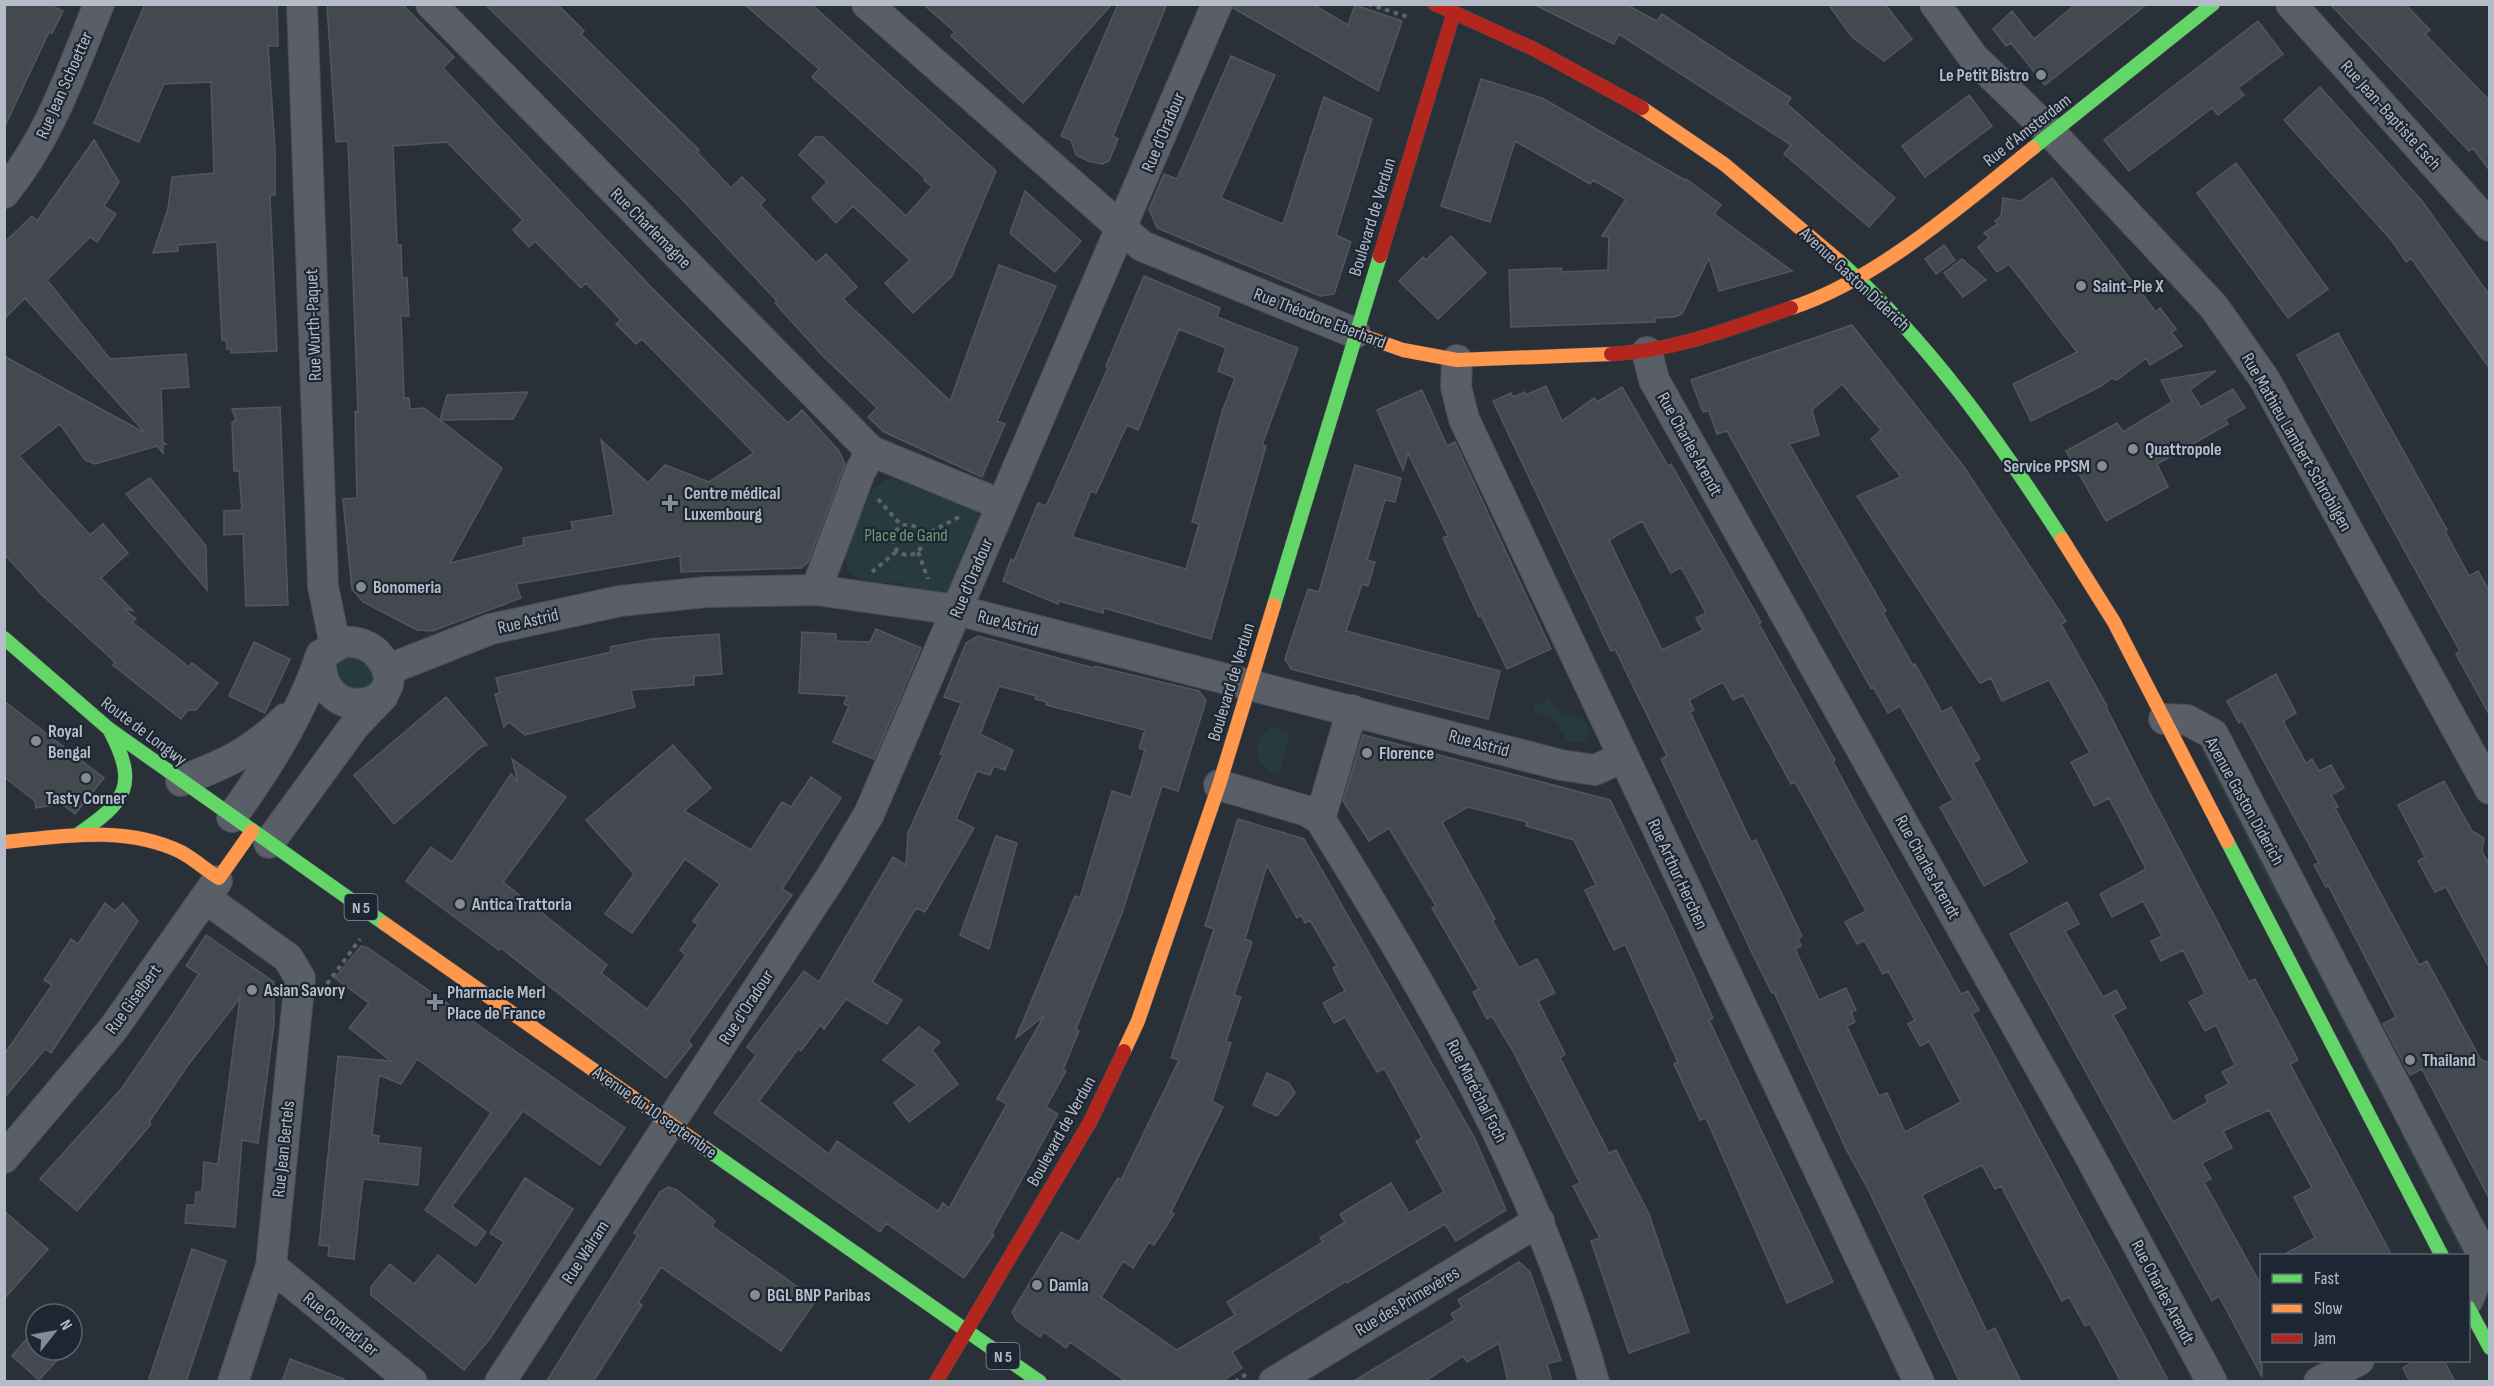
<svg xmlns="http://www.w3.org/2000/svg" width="2494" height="1386" font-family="'Sofia Sans Condensed',sans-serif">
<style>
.green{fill:#273a3e}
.building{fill:#444950;stroke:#52575f;stroke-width:1.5;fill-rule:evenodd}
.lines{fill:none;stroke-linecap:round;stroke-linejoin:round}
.street-casing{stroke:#484c53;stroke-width:32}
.fast-casing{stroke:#484c53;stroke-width:15}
.slow-casing{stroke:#484c53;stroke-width:15}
.jam-casing{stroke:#484c53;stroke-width:15}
.path{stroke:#5d636a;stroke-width:4;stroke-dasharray:4.5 4.5;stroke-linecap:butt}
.street{stroke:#5a5e66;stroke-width:30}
.fast{stroke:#63d668;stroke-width:14}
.slow{stroke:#ff974d;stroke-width:14}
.jam{stroke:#b3261e;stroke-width:14}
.poi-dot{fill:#848b96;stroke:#1d2633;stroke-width:2}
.labels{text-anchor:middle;stroke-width:4.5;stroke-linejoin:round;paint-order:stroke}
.shield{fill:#1d2633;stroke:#878f9c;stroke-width:1.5}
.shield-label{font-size:16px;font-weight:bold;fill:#b4bcc9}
.poi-label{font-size:18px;font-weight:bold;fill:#b4bcc9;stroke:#1d2633;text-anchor:start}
.street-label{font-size:18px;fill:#b4bcc9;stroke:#1d2633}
.park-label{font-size:18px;fill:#6b9a76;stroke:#1d2633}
</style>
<rect width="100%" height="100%" fill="#2a3038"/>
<path class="green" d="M893 478 960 505 963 502C979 508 984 518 978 534L970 536 955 574 958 577C950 602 929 594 908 590L903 583C880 582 838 587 847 550 857 526 864 483 893 478Z
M351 656C369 662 372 670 374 688 368 688 360 690 354 689 341 687 332 669 339 658Z
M1549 696 1559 713 1578 718 1582 715 1590 731 1585 742H1568L1553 718 1532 711 1536 703 1540 704Z
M1271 727 1290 733 1279 775C1254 769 1249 741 1271 727Z
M2204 743 2288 896 2282 903 2276 897 2200 749Z
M2303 938 2385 1094H2381L2375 1086 2304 948 2301 941Z
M2402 1130 2468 1256 2460 1250 2404 1142 2401 1134Z"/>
<path class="building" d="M4 4H48L63 11 52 33 49 32 4 128Z
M145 4H277L278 46H268L275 149V195L270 196 277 351 231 353V349H227L226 340H222L217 242 178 245V251L153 253 168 209 172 177 214 173 211 82 164 84 139 142 94 123Z
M327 4H402L454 57 443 68 653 289 788 423 802 410 839 451 845 464 808 562 801 568 681 572 680 556 516 584 521 598 432 631 417 630 363 602 352 589 343 499 357 498 355 411 358 412 348 141 336 142ZM447 142 523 220 513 230 529 247 535 241 581 288 586 283 621 320 616 324 636 344 642 339 754 453 709 482 665 465 648 483 601 440 614 515 571 522 573 530 523 538 524 545 450 563 502 468 424 408 410 409 409 398H404L401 316H409L407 278H402L401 245H397L393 146Z
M485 4H557L584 31 581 34 699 150 697 152 731 188 742 177 765 200 760 205 816 263 826 254 857 287 843 299 950 401 999 265 1056 286 997 421 1005 424 982 477 884 432 868 417 877 408 822 355 775 303 777 301 680 197Z
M744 4H811L996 171 952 276 913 313 885 283 910 260 853 206 836 223 812 198 827 182 799 155 815 137H823L906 216 932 187 924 180 925 178 812 77 819 69Z
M923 4H1112L1023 103 951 36 955 32Z
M1118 4H1167L1113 136 1118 139 1109 161 1102 164 1088 161 1076 155 1071 140 1061 136Z
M1234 4H1312L1348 25 1355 5 1402 21 1378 91 1233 8Z
M1533 4H1625L1657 21 1662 14 1791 98 1787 104 1895 198 1869 227 1784 154 1791 145 1619 34 1614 44Z
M1828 4H1885L1912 39 1884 61 1852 37Z
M2076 4H2147L2045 85 2011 43 2006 46 1993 29 2012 11 2034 39Z
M2330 4H2405L2430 30 2425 34 2490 101V171L2473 148 2469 151Z
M2258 21 2283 54 2238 88 2244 95 2218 115 2212 108 2129 171 2104 140Z
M1231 56 1275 75 1221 198 1283 224 1324 97 1372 119 1336 235 1351 242 1334 294 1320 296 1157 228 1149 209 1164 174 1177 179Z
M1481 79 1542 98 1685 180 1686 179 1721 205 1714 214 1792 271 1719 291 1709 258 1682 314 1674 317 1655 318V322L1511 327 1509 270 1561 268 1562 272 1608 270 1609 237 1602 236 1626 199 1593 180 1590 184 1515 141 1490 222 1441 206Z
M2320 87 2422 201 2490 296V369L2411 258 2406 262 2392 241 2284 120Z
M1969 95 1992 126 1925 177 1902 146Z
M94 140 119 182 104 206 116 214 97 242 90 237 47 280 110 359 186 354 189 387 161 389 163 442 166 444H163V453L157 446 95 464 85 460 60 424 19 456 90 535 103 524 128 553 101 578 133 611 123 608 136 619 132 622 189 667 192 663 218 683 196 710H188L181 719 113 665 115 662 42 595 4 554V356L145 433 25 298 4 319V243L32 216 37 221Z
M2236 163 2328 289 2288 318 2197 193Z
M2052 178 2156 312 2160 308 2176 329 2171 332 2182 346 2150 365 2146 358 2117 380 2112 378 2101 386 2031 421 2013 384 2077 352 2009 264 1997 272 1978 247 1989 238 1984 233 1998 224 1995 221 2001 216 2003 198 2021 201Z
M1025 191 1081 241 1055 272 1010 233Z
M1451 236 1486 273 1438 319 1399 281 1423 257 1426 260Z
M1944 245 1955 260 1936 274 1925 259Z
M1962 259 1986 280 1963 297 1944 273Z
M1144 276 1220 308 1217 317 1298 348 1262 445 1266 446 1211 639 1104 608 1103 613 1059 601 1058 604 1003 581 1011 559 1014 561 1038 503 1046 506 1108 368 1106 366ZM1179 329 1226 348 1218 371 1235 378 1222 412 1192 522 1199 524 1186 569 1072 537 1091 491 1096 493 1127 425 1138 430Z
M1852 325 1964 467 2066 621 2061 624 2107 706 2106 707 2143 780 2249 982 2255 979 2298 1060 2290 1064 2392 1256H2281L2315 1238 2294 1197 2312 1188 2269 1110 2223 1131 2232 1148 2202 1163 2211 1179 2204 1182 2262 1287V1377L2219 1296 2212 1301 2010 934 2067 902 2079 924 2065 931 2103 997 2116 990 2126 1008 2113 1015 2173 1122 2208 1102 2205 1096 2229 1084 2222 1072 2235 1065 2216 1025 2205 1031 2189 1002 2205 994 2183 950 2161 961 2151 941 2162 936 2143 901 2112 917 2100 894 2146 869 2109 798 2094 806 2071 762 2090 753 2049 680 2002 701 1991 678 1980 683 1857 496 1901 477 1871 439 1881 430 1842 384 1812 410 1819 435 1789 444 1886 611 1883 613 1913 665 1915 664 1942 712 1951 707 1980 759 1973 763 2027 862 1984 886 1940 807 1953 800 1900 706 1888 713 1873 687 1871 688 1727 431 1717 434 1709 411 1703 412 1691 380Z
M2338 333 2447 530 2445 531 2469 576 2478 571 2490 592V716L2456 654 2460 651 2297 355Z
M2216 371 2190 390 2201 407 2233 389 2245 408 2225 419 2228 424 2157 464 2168 487 2106 521 2066 451 2117 423 2123 432 2172 402 2161 380Z
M1546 386 1562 421 1594 398 1597 402 1622 387 1668 466 1671 464 1761 622 1759 624 1835 760 1833 762 1860 812 1961 994 1968 991 1979 1010 1972 1014 2169 1382H2121L2090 1324 2085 1326 2069 1297 2062 1301 2001 1186 1995 1189 1982 1165 1922 1195 1987 1332 1995 1328 2021 1382H1960L1868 1189 1846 1149 1774 992 1772 993 1754 957 1661 759 1667 756 1615 649 1611 651 1493 401 1511 393 1513 397 1525 392 1526 395ZM1642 521 1671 573 1681 567 1706 613 1696 618 1703 630 1662 650 1609 540ZM1723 682 1733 700 1743 695 1791 784 1795 782 1866 911 1845 922 1857 944 1864 940 1883 974 1888 971 1915 1020 1908 1024 1920 1046 1929 1041 1961 1102 1905 1132 1887 1093 1879 1096 1847 1026 1855 1022 1851 1012 1856 1010 1846 988 1819 1000 1795 949 1801 946 1798 939 1802 936 1756 840 1751 842 1690 712 1694 710 1689 700Z
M1422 390 1447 446 1455 442 1551 649 1507 669 1481 615 1479 617 1443 538 1448 536 1408 453 1403 470 1377 410Z
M528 392 513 419 440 420 447 395Z
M280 407 288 605 246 606 243 534 224 535V511L242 510 239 471H234L232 423 236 419 232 409Z
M1355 465 1401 478 1395 502 1385 500 1367 560 1375 562 1368 586 1362 584 1346 631 1500 671 1488 719 1291 669 1285 659 1308 589 1319 592Z
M150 478 206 546 207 590 126 494Z
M876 629 921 648 874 759 833 742 849 706 844 704 847 696 799 693 802 632 836 634V641L870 642Z
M719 634 722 674 694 676V685L631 690 635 707 525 735 509 722 504 727 495 694 500 693 496 678 611 652 610 647 651 639Z
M978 636 1094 668 1095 666 1199 691 1206 701 1178 791 1162 786 1122 913 1076 1029 1079 1031 1063 1070 1066 1071 1046 1107 1058 1114 992 1233 994 1235 964 1278 886 1223 880 1232 714 1113 756 1055 747 1047 804 971 819 982 893 857 906 865 908 833 943 755 940 754 961 703 944 697 966 643ZM999 686 1036 696 1035 699 1047 702 1046 705 1145 730 1139 748 1145 750 1131 797 1112 791 1080 898 1075 896 1016 1038 1044 1016 997 1099 1007 1104 949 1208 943 1203 938 1211 837 1141 829 1154 759 1101 798 1049 801 1051 820 1025 824 1029 846 999 887 1024 902 1000 872 982 916 908 925 912 974 828 956 819 977 771 990 775 994 766 1005 770 1013 750 980 734Z
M254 642 290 659 265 713 229 696Z
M2276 674 2296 713 2283 721 2295 743 2306 763 2312 759 2319 771 2331 765 2344 788 2331 795 2338 807 2335 808 2419 965 2427 961 2481 1060 2490 1063V1200L2422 1069 2410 1075 2383 1024 2396 1017 2328 885 2326 887 2314 865 2319 863 2242 721 2239 723 2227 701Z
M446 697 487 745 481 747 394 824 354 775Z
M4 701 104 778 75 814 62 804 36 808 35 801 4 777Z
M1363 735 1610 800 1667 916 1713 1018 1709 1020 1833 1282 1787 1303 1706 1118 1700 1120 1674 1064 1678 1062 1625 944 1614 950 1585 890 1596 885 1574 840 1526 826 1527 822 1468 807 1442 822 1495 919 1492 920 1519 968 1537 959 1555 993 1538 1001 1565 1054 1560 1058 1609 1153 1616 1150 1649 1214 1689 1332 1629 1353 1591 1241 1600 1238 1573 1186 1580 1183 1513 1051 1492 1016 1487 1019 1473 992 1479 989 1432 908 1436 906 1389 828 1369 841 1343 801Z
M673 745 711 788 684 811 751 850 782 802 791 807 811 777 841 798 782 889 792 895 688 1041 692 1045 666 1078 501 948 499 950 406 881 431 847 452 862 511 774 518 782 512 759 566 797 503 882 607 965 601 973 647 1009 686 955 680 950 698 925 693 921 720 884 685 859 632 933 605 914 634 874 586 820Z
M2444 781 2472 831 2484 838 2482 851 2490 866V969L2446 887 2435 892 2418 861 2425 857 2398 805Z
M1238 819 1304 839 1475 1139 1506 1210 1456 1241 1445 1224 1347 1283 1346 1281 1232 1352 1242 1368 1221 1382H1127L1070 1342 1066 1348 1044 1332 1040 1337 1016 1320 1012 1312 1061 1232 1079 1242 1118 1178 1121 1180 1179 1060 1171 1058 1214 929 1205 926ZM1267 865 1297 918 1301 915 1305 923 1310 920 1337 966 1333 968 1345 991 1323 1003 1334 1023 1345 1017 1377 1072 1384 1068 1422 1138 1416 1141 1444 1192 1409 1213 1391 1183 1340 1214 1345 1222 1320 1238 1323 1242 1227 1302 1235 1315 1177 1350 1101 1297 1123 1261 1133 1268 1149 1242 1154 1245 1174 1214 1171 1212 1223 1107 1212 1101 1231 1043 1226 1041 1241 997 1234 995 1252 942 1245 939Z
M996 836 1017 843 989 949 960 935Z
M105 903 115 911 123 903 138 921 51 1053 45 1049 4 1098V1055L52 985 44 980 71 939 78 944Z
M206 935 274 982V1024L258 1143 242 1140 235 1227 185 1223 187 1205H195L196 1192H202L204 1162 218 1164 240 998 188 1065 149 1122 151 1124 77 1211 40 1179 122 1088 170 1018 199 974 186 966Z
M361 946 368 948 625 1128 600 1165 523 1111 452 1206 486 1232 476 1246 425 1210 491 1113 417 1059 401 1084 379 1075 372 1135 379 1136 378 1143 421 1148 418 1185 363 1179 354 1259 328 1256 329 1246 319 1245 338 1056 391 1061 349 1028 369 1003 335 978Z
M919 1027 940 1042 932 1050 958 1084 909 1122 894 1103 917 1085 883 1060Z
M1267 1073 1289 1083 1295 1093 1277 1116 1253 1105Z
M525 1178 573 1209 491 1337 464 1370 371 1295V1287L390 1264 414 1284 438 1255 476 1286 504 1242 490 1233Z
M668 1187 677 1190 715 1221 712 1226 816 1300 781 1351 661 1267 638 1303 642 1305 593 1382H546L638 1235 634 1233 660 1192Z
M4 1211 48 1249 4 1299Z
M192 1249 226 1261 186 1382H148Z
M1519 1262 1530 1272 1561 1360 1547 1364 1552 1382H1508L1499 1343 1467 1362 1463 1356 1424 1382H1352L1455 1320 1451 1314 1462 1307 1458 1300Z
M30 1335 36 1340V1350H47L58 1359 39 1380 12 1356Z
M290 1359 344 1379V1382H282Z
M2416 1360H2444L2455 1382H2410L2403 1368Z"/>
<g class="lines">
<g class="street-casing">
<path id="street" d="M302 4 323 586 335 645
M431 4 871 451 1002 505
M867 4 1142 246 1355 333
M1935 4 1973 57 2052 134 2214 307 2265 380 2490 789
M2291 4 2490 226
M4 193C50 137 72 70 99 4
M1647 352 1654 380 2087 1151 2212 1382
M1457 360 1456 387 1464 419 1919 1382
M816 590 860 472 871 451
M343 642C357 641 371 645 380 657 419 707 315 731 321 655Z
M387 670 491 629 620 601 706 592 816 590 957 610 1561 765 1595 770 1623 757
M2164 719 2187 720 2213 734 2485 1259 2468 1300
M181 781C225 764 251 753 285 719
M1219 785 1307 811 1320 819C1430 997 1537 1178 1594 1382
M232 817C268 766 301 715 321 655
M1320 819 1352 710
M269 843 355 725 383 696
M205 898 288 958 300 978 271 1266 233 1382
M4 1158 113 1029 217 881
M271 1266 412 1382
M500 1382 833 874 869 814 1217 4
M1274 1382 1539 1221
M2319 1382 2359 1360"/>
</g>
<g class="fast-casing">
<path id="fast" d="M2033 148 2213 4
M1839 261C1929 342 1997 438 2062 539
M1274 605 1380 256
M4 638 109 729 385 924
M77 835C127 801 139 785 109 729
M2227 841 2442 1256
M705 1148 1040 1382
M2468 1307 2490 1348"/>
</g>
<g class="slow-casing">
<path id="slow" d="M1642 108 1724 164 1839 261
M1791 308C1877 280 1962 205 2033 148
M1355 333 1403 350 1457 360 1611 354
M2062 539 2114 622 2227 841
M4 842C62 836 126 825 181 852 194 859 206 870 219 878L252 831
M385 924 705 1148
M1124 1051 1138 1021 1219 785 1274 605"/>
</g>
<g class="jam-casing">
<path id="jam" d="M1435 4 1534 49 1642 108
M1380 256 1454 12
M1611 354C1675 351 1731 328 1791 308
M936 1382 1090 1122 1124 1051"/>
</g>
<path class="path" d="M1368 4 1411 18
M878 499 902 526
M893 540a15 15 0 1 1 30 0a15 15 0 1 1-30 0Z
M923 536 959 517
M918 552 928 579
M872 572 897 551
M327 984 360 939
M1235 1382 1249 1372"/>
<use href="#street" class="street"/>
<use href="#fast" class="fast"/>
<use href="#slow" class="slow"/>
<use href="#jam" class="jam"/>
</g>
<g class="poi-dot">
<circle cx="2041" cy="75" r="6"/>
<circle cx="2081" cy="286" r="6"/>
<circle cx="2133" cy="449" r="6"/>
<circle cx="2102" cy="466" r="6"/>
<path d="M667 494h6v6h6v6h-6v6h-6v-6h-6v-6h6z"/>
<circle cx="361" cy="587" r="6"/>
<circle cx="36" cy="741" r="6"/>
<circle cx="1367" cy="753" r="6"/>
<circle cx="86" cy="778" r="6"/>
<circle cx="460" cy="904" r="6"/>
<circle cx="252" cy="990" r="6"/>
<path d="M432 993h6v6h6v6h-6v6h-6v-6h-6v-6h6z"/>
<circle cx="2410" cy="1060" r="6"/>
<circle cx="1037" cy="1285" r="6"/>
<circle cx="755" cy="1295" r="6"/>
</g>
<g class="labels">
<g class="shield">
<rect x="344.5" y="894" width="33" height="26" rx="4.5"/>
<rect x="986.5" y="1343" width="33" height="26" rx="4.5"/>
</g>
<g class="shield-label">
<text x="361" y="913">N 5</text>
<text x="1003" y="1362">N 5</text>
</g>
<g class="poi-label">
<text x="2029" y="81" text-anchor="end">Le Petit Bistro</text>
<text x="2093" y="292">Saint-Pie X</text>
<text x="2145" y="455">Quattropole</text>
<text x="2090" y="472" text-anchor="end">Service PPSM</text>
<text x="684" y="499">Centre médical<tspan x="684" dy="21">Luxembourg</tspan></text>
<text x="373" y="593">Bonomeria</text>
<text x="48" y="737">Royal<tspan x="48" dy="21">Bengal</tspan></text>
<text x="1379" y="759">Florence</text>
<text x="86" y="804" text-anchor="middle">Tasty Corner</text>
<text x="472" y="910">Antica Trattoria</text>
<text x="264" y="996">Asian Savory</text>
<text x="447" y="998">Pharmacie Merl<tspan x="447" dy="21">Place de France</tspan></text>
<text x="2422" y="1066">Thailand</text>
<text x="1049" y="1291">Damla</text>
<text x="767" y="1301">BGL BNP Paribas</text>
</g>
<g class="street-label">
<text transform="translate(64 85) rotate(-66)" y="6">Rue Jean Schoetter</text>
<text transform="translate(2391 115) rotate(48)" y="6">Rue Jean-Baptiste Esch</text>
<text transform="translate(2027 130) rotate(-38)" y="6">Rue d'Amsterdam</text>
<text transform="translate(1163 132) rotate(-67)" y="6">Rue d'Oradour</text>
<text transform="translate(1372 217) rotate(-73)" y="6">Boulevard de Verdun</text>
<text transform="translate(651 228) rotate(45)" y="6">Rue Charlemagne</text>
<text transform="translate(1855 279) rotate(43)" y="6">Avenue Gaston Diderich</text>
<text transform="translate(1320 318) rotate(21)" y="6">Rue Théodore Eberhard</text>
<text transform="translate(313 325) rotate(-92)" y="6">Rue Wurth-Paquet</text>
<text transform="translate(2297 442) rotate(60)" y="6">Rue Mathieu Lambert Schrobilgen</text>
<text transform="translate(1690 444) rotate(61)" y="6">Rue Charles Arendt</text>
<text transform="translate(971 578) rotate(-67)" y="6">Rue d'Oradour</text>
<text transform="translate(528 621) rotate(-13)" y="6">Rue Astrid</text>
<text transform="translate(1008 623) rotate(14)" y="6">Rue Astrid</text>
<text transform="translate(1231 682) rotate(-73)" y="6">Boulevard de Verdun</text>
<text transform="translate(144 731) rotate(37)" y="6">Route de Longwy</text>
<text transform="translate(1479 743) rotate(15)" y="6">Rue Astrid</text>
<text transform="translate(2245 801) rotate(61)" y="6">Avenue Gaston Diderich</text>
<text transform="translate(1928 867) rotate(61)" y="6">Rue Charles Arendt</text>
<text transform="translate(1678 874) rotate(65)" y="6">Rue Arthur Herchen</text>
<text transform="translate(133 999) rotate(-54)" y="6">Rue Giselbert</text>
<text transform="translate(746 1007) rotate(-57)" y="6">Rue d'Oradour</text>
<text transform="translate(1477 1091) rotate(63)" y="6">Rue Maréchal Foch</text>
<text transform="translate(655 1112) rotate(35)" y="6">Avenue du 10 septembre</text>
<text transform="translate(1061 1131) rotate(-61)" y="6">Boulevard de Verdun</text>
<text transform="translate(283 1149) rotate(-84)" y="6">Rue Jean Bertels</text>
<text transform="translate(585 1252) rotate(-57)" y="6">Rue Walram</text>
<text transform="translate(2163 1292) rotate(62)" y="6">Rue Charles Arendt</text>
<text transform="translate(1407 1301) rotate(-31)" y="6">Rue des Primevères</text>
<text transform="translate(341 1324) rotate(39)" y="6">Rue Conrad 1er</text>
</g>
<g class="park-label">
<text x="906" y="541">Place de Gand</text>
</g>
</g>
<rect width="2494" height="1386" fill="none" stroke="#b4bcc9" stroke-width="12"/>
<rect x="2260" y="1254" width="210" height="108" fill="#1d2633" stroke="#59626f" stroke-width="1.5"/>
<rect x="2272" y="1274" width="30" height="9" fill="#63d668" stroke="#59626f" stroke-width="1.5"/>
<text x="2314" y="1284" font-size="18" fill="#b4bcc9">Fast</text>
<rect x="2272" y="1304" width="30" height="9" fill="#ff974d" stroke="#59626f" stroke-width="1.5"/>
<text x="2314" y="1314" font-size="18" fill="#b4bcc9">Slow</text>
<rect x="2272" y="1334" width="30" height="9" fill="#b3261e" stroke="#59626f" stroke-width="1.5"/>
<text x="2314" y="1344" font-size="18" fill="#b4bcc9">Jam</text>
<g transform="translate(54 1332) rotate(59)"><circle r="28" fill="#1d2633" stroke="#59626f" stroke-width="1.5"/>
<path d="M0-4.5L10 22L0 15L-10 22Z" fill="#848b96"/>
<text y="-9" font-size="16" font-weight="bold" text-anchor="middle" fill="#b4bcc9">N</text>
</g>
</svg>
